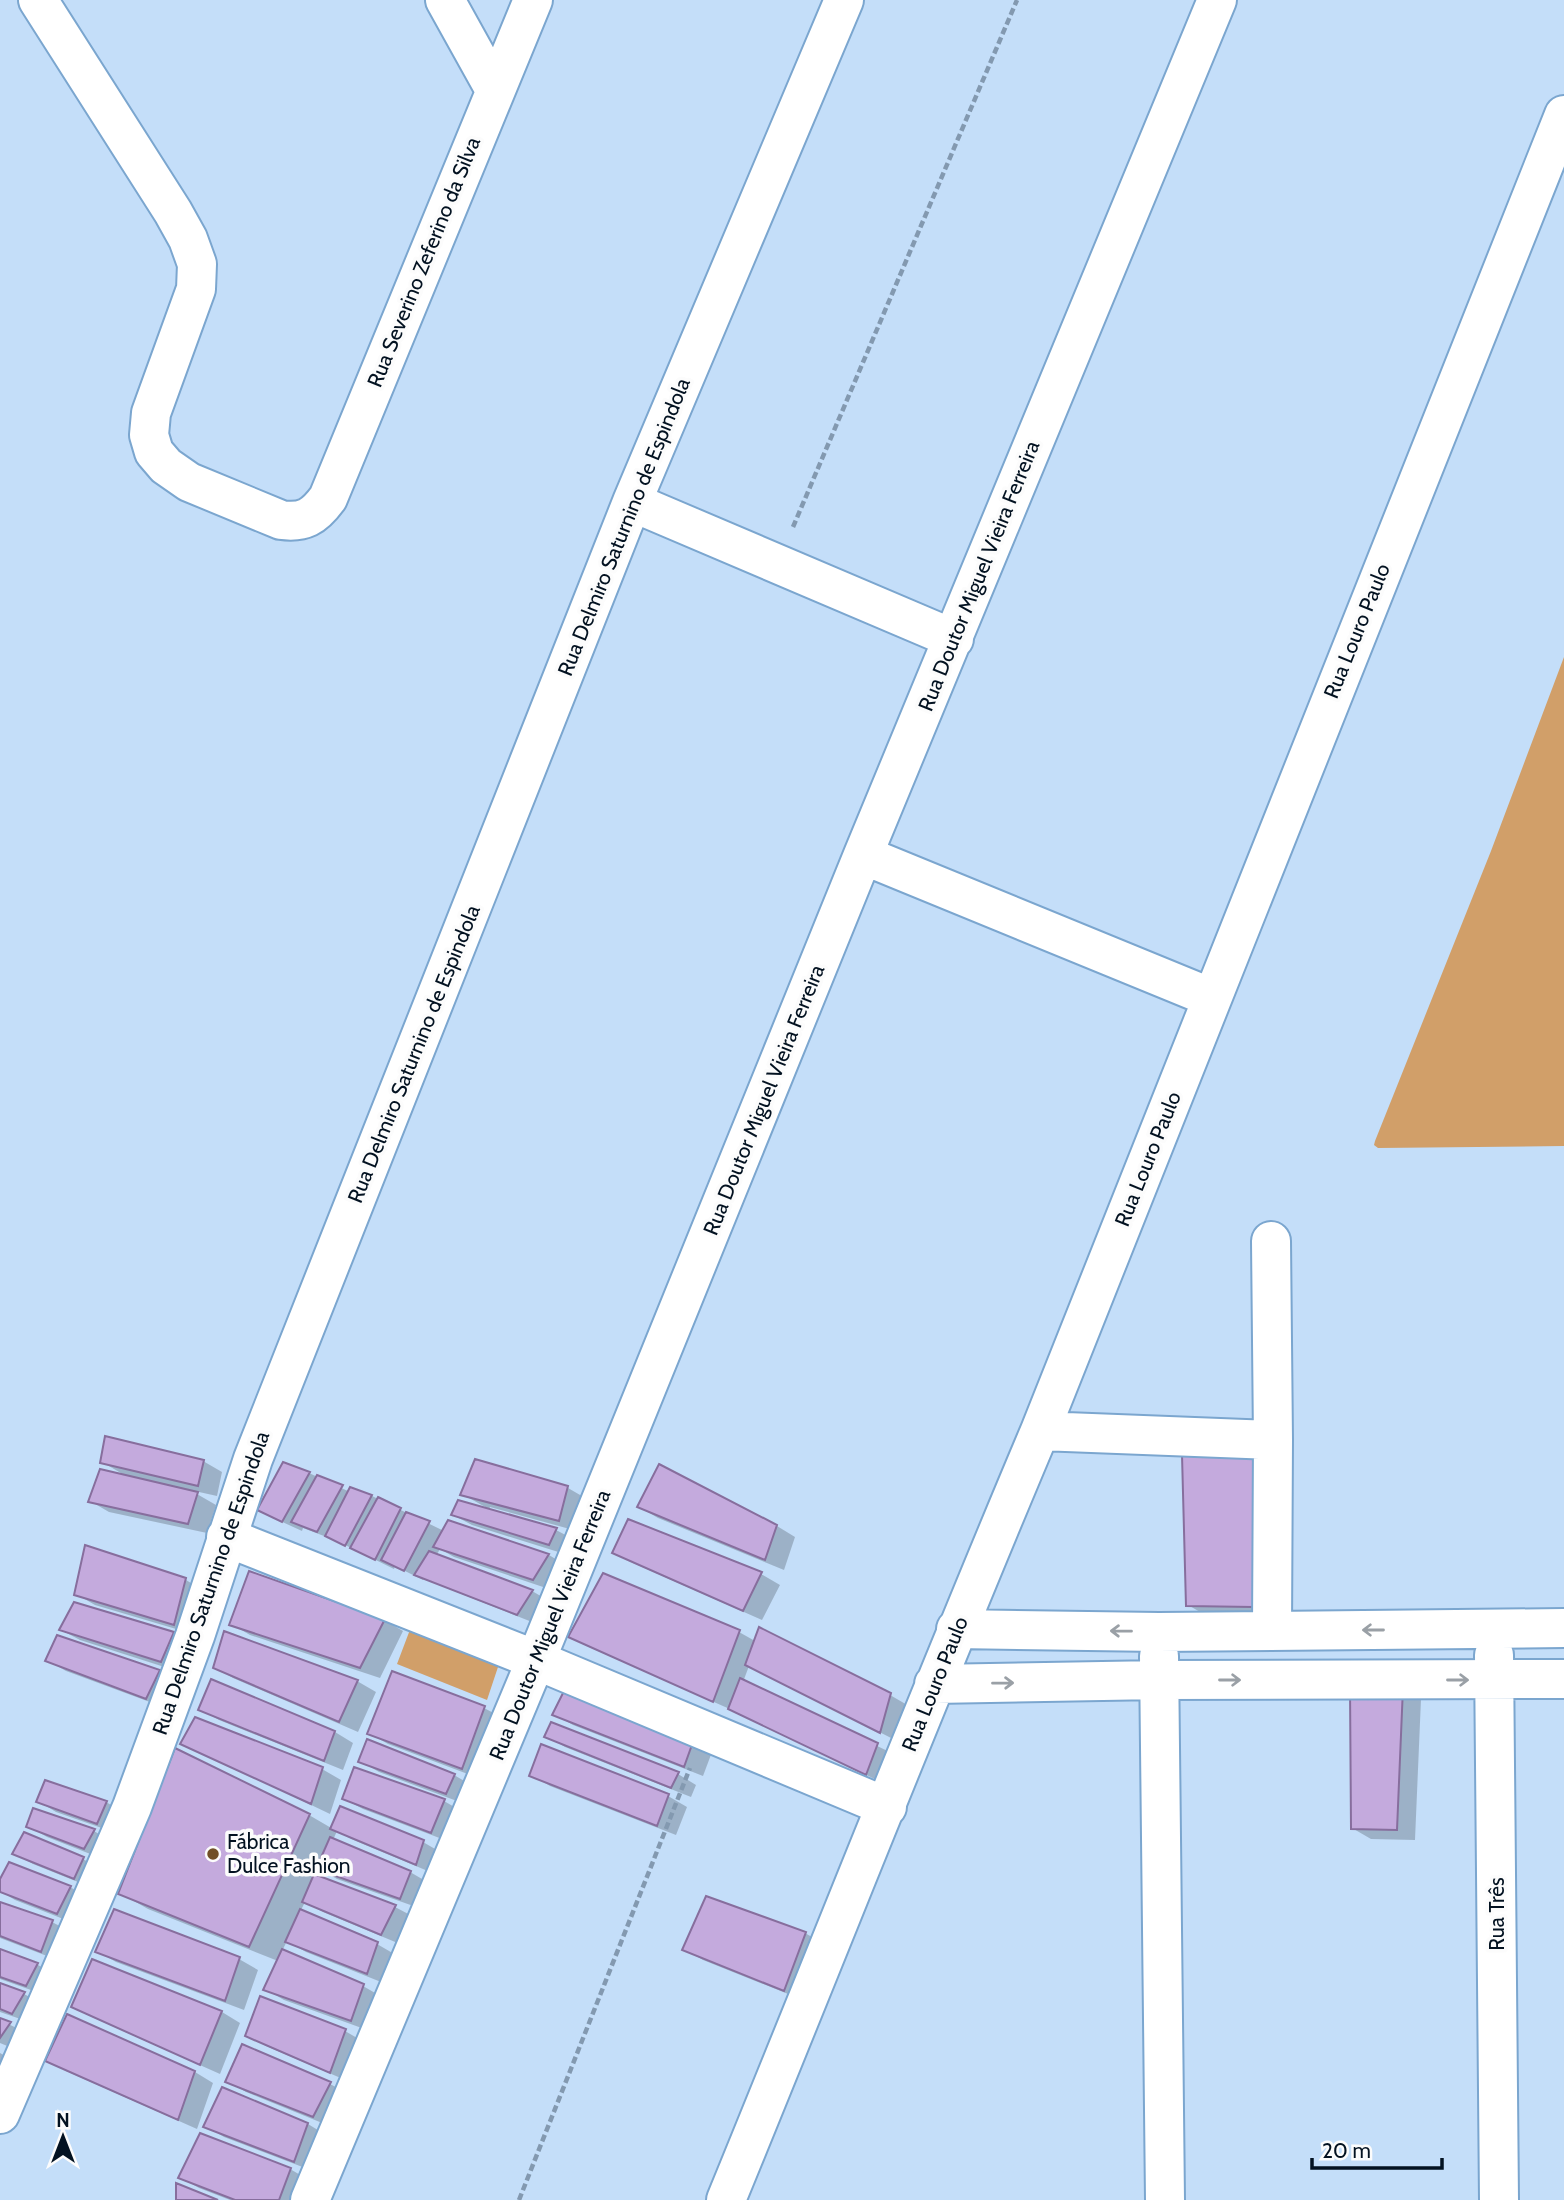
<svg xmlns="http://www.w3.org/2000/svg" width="1564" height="2200" font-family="Cabin,sans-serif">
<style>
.green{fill:#d19f69}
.shadow{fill:#0003}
.building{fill:#c4aadd;stroke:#876e9d;stroke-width:2}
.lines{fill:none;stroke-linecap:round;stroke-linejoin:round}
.street-casing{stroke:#7ba6cf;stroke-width:42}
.path{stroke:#8399b0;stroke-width:4.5;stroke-dasharray:7 3.5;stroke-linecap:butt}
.street{stroke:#fff;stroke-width:38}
.oneway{stroke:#9aa0a6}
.poi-dot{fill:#714f27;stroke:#fcfcfc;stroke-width:2.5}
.labels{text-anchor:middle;stroke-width:7;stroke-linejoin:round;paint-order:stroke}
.street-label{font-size:21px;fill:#031221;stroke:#fcfcfc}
.poi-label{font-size:21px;fill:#031221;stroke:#fcfcfc;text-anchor:start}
</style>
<rect width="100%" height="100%" fill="#c4def9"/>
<path class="green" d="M1564 657V1146L1378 1148 1374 1145 1375 1141 1491 851Z
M411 1627 500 1661 487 1700 397 1664Z"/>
<path class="shadow" d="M1184 1456 1272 1617 1207 1616 1188 1605Z
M203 1461 222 1472 217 1496 190 1490 216 1505 207 1533 109 1512 90 1501 126 1476 102 1462Z
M476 1461 568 1488 587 1499 577 1531 490 1507 489 1510 556 1530 575 1540 568 1555 472 1525 453 1515 487 1508 462 1494Z
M309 1473 350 1492 351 1489 372 1496 444 1531 449 1522 549 1555 567 1566 552 1590 454 1557 440 1549 436 1556 532 1591 551 1602 537 1624 424 1579 423 1580 395 1566 394 1569 337 1541 303 1528 302 1531 278 1520Z
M639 1507 777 1526 795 1537 784 1570 658 1518Z
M614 1552 761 1574 780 1585 762 1620 633 1563Z
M186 1580 204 1591 193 1634 95 1605 76 1594Z
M75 1604 173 1634 192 1645 180 1672 80 1640 61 1630Z
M384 1620 403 1631 380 1678 250 1635 231 1624Z
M739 1632 755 1641 890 1695 909 1706 899 1742 749 1666 743 1682 896 1755 885 1784 732 1710 589 1647 570 1637Z
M58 1637 159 1672 178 1683 166 1708 66 1671 47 1660Z
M215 1667 357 1681 376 1692 358 1732 233 1678Z
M212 1681 335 1732 353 1743 343 1770 219 1720 200 1709Z
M1402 1688 1421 1699 1415 1840 1371 1839 1352 1828Z
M567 1689 712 1752 703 1776 573 1725 554 1714Z
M484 1708 503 1718 481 1779 388 1744 369 1733Z
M547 1736 678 1774 696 1785 691 1797 565 1747Z
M182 1743 322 1769 341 1780 330 1814Z
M360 1761 454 1775 473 1786 465 1804 379 1772Z
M532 1775 668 1796 687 1807 676 1835 550 1786Z
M344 1799 444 1801 463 1812 450 1842 363 1809Z
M38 1801 106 1802 125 1813 116 1833 56 1812Z
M341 1808 423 1842 442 1853 435 1874 351 1839 337 1831 333 1840 410 1872 429 1883 419 1908 337 1879 320 1869 316 1877 395 1907 414 1917 400 1944 323 1912 305 1902 300 1912 377 1944 396 1955 386 1984 306 1952 287 1941 282 1951 363 1986 382 1997 370 2031 284 2000 265 1989 278 1961 148 1909 120 1893 309 1815 333 1829Z
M28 1826 94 1831 112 1842 103 1859 47 1837Z
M14 1854 83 1859 102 1870 93 1888 33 1864Z
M9 1864 70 1887 89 1898 76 1924 15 1900 0 1891V1883Z
M0 1903 52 1922 71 1932 60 1961 0 1938Z
M805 1933 824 1944 803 2000 703 1960 684 1949Z
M0 1951 38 1965 56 1975 45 1995 0 1979Z
M97 1951 239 1959 258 1970 244 2010 116 1962Z
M93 1961 222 2012 240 2023 220 2074 92 2017 73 2006Z
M0 1985 24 1994 43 2004 32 2023 0 2012Z
M261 1998 345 2031 364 2042 350 2082 266 2046 247 2035Z
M68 2016 195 2072 213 2083 197 2129 66 2071 47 2060Z
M0 2020 29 2034 17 2050 0 2043Z
M243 2047 330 2084 349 2094 332 2127 246 2092 228 2081Z
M0 2053 16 2062 0 2082Z
M223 2089 308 2124 326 2135 313 2171 224 2137 206 2126Z
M290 2169 309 2180 301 2200H230L199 2188 180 2177Z"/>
<path class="building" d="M105 1436 204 1460 198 1486 100 1463Z
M1182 1455H1259L1253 1607 1186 1606Z
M475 1459 568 1486 559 1521 460 1495Z
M283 1462 310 1472 282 1522 257 1510Z
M659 1464 777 1525 765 1560 637 1507Z
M100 1469 198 1492 188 1524 88 1502Z
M317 1475 343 1485 317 1532 291 1522Z
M350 1487 372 1495 345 1546 325 1536Z
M378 1497 401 1508 375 1560 350 1548Z
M458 1500 557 1528 549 1545 451 1515Z
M406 1512 430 1521 404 1571 381 1560Z
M628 1519 762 1572 743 1611 612 1553Z
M448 1520 549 1554 533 1580 433 1547Z
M85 1545 186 1578 174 1625 74 1595Z
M429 1551 533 1590 517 1615 414 1575Z
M249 1571 385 1619 360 1668 229 1625Z
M603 1573 740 1630 713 1702 568 1637Z
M74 1602 174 1632 161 1662 59 1630Z
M759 1627 891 1693 880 1733 745 1665Z
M224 1631 358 1680 339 1722 213 1668Z
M57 1635 160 1670 146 1699 45 1661Z
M392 1671 485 1706 462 1769 367 1734Z
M740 1678 878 1743 866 1775 728 1709Z
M211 1679 335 1731 324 1761 198 1710Z
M566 1687 694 1739 684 1767 552 1715Z
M1350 1687H1403L1397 1830 1351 1829Z
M195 1717 323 1767 311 1804 180 1744Z
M551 1722 679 1772 671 1788 544 1737Z
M367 1739 455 1774 446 1794 358 1762Z
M541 1744 669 1794 657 1826 529 1776Z
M175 1748 310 1814 249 1947 118 1894Z
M354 1767 445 1799 431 1833 342 1799Z
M45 1780 107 1801 97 1824 36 1802Z
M340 1806 424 1840 416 1865 330 1829Z
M33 1808 95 1829 84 1849 26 1827Z
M24 1832 84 1857 74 1879 12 1854Z
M330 1837 411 1871 400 1899 316 1869Z
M9 1862 71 1886 57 1914 0 1892V1879Z
M314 1874 396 1905 381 1935 302 1902Z
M706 1896 806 1932 784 1991 682 1950Z
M0 1902 53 1920 41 1952 0 1936Z
M114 1909 240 1957 225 2001 95 1952Z
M300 1909 378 1942 367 1974 285 1942Z
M0 1949 38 1963 26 1986 0 1977Z
M282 1949 364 1984 351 2021 263 1990Z
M92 1959 222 2011 200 2065 71 2007Z
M0 1983 25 1992 12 2014 0 2009Z
M260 1996 346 2029 330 2073 245 2036Z
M67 2014 195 2071 178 2120 45 2061Z
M0 2018 11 2022 0 2038Z
M242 2044 331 2082 313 2117 225 2082Z
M222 2087 308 2123 294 2162 203 2127Z
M200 2133 291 2168 279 2200H235L178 2178Z
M176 2183 218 2200H176Z"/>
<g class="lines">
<g class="street-casing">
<path id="street" d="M38 0 173 212 188 239 197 264 196 289 151 413 149 435 154 452 166 466 189 482 281 520C304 523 314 517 328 498L533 0
M445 0 495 90
M632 502 954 639
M863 855 1212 998
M1271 1241 1273 1440 1272 1630
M1040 1431 1273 1440
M226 1537 536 1660 887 1807
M956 1629 1159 1632 1564 1628
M1494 1655 1499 2200
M1159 1656 1165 2200
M934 1684 1160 1680 1564 1679
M0 2114 132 1807 195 1636 253 1459 632 502 844 0
M310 2200 536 1660 863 855 1217 0
M726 2200C831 1944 932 1686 1040 1431L1564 115"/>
</g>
<path class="path" d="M793 527 1017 0
M519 2200 690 1768"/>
<use href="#street" class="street"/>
</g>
<defs><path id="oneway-shaft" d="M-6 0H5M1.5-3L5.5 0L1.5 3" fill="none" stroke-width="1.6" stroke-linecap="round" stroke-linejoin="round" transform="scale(1.75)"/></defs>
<g class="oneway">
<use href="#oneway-shaft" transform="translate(1373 1630) rotate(180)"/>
<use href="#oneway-shaft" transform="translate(1121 1631) rotate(-179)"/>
<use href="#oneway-shaft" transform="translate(1230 1680)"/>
<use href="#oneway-shaft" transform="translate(1458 1680)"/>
<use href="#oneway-shaft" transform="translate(1003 1683) rotate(-1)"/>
</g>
<circle class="poi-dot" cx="213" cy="1854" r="7"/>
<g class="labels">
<g class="street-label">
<text transform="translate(424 262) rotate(-68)" y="7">Rua Severino Zeferino da Silva</text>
<text transform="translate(624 527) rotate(-68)" y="7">Rua Delmiro Saturnino de Espindola</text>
<text transform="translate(979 576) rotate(-68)" y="7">Rua Doutor Miguel Vieira Ferreira</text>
<text transform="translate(1357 631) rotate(-68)" y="7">Rua Louro Paulo</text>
<text transform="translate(414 1054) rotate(-68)" y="7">Rua Delmiro Saturnino de Espindola</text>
<text transform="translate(764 1100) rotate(-68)" y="7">Rua Doutor Miguel Vieira Ferreira</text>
<text transform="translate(1148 1159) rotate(-68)" y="7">Rua Louro Paulo</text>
<text transform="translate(211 1583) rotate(-71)" y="7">Rua Delmiro Saturnino de Espindola</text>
<text transform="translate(550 1625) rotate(-68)" y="7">Rua Doutor Miguel Vieira Ferreira</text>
<text transform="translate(935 1684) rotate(-68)" y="7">Rua Louro Paulo</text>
<text transform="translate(1497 1914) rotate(-90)" y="7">Rua Três</text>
</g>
<g class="poi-label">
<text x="227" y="1849">Fábrica<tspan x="227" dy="24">Dulce Fashion</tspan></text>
</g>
</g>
<g transform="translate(63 2137)" stroke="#fcfcfc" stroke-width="5" paint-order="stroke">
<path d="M0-5L12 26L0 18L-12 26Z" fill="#031221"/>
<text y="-10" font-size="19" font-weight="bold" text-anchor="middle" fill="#031221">N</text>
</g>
<path d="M1312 2158v10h130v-10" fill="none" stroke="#031221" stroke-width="3.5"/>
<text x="1322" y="2158" font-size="21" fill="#031221" stroke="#fcfcfc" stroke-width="5" paint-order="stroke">20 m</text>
</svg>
